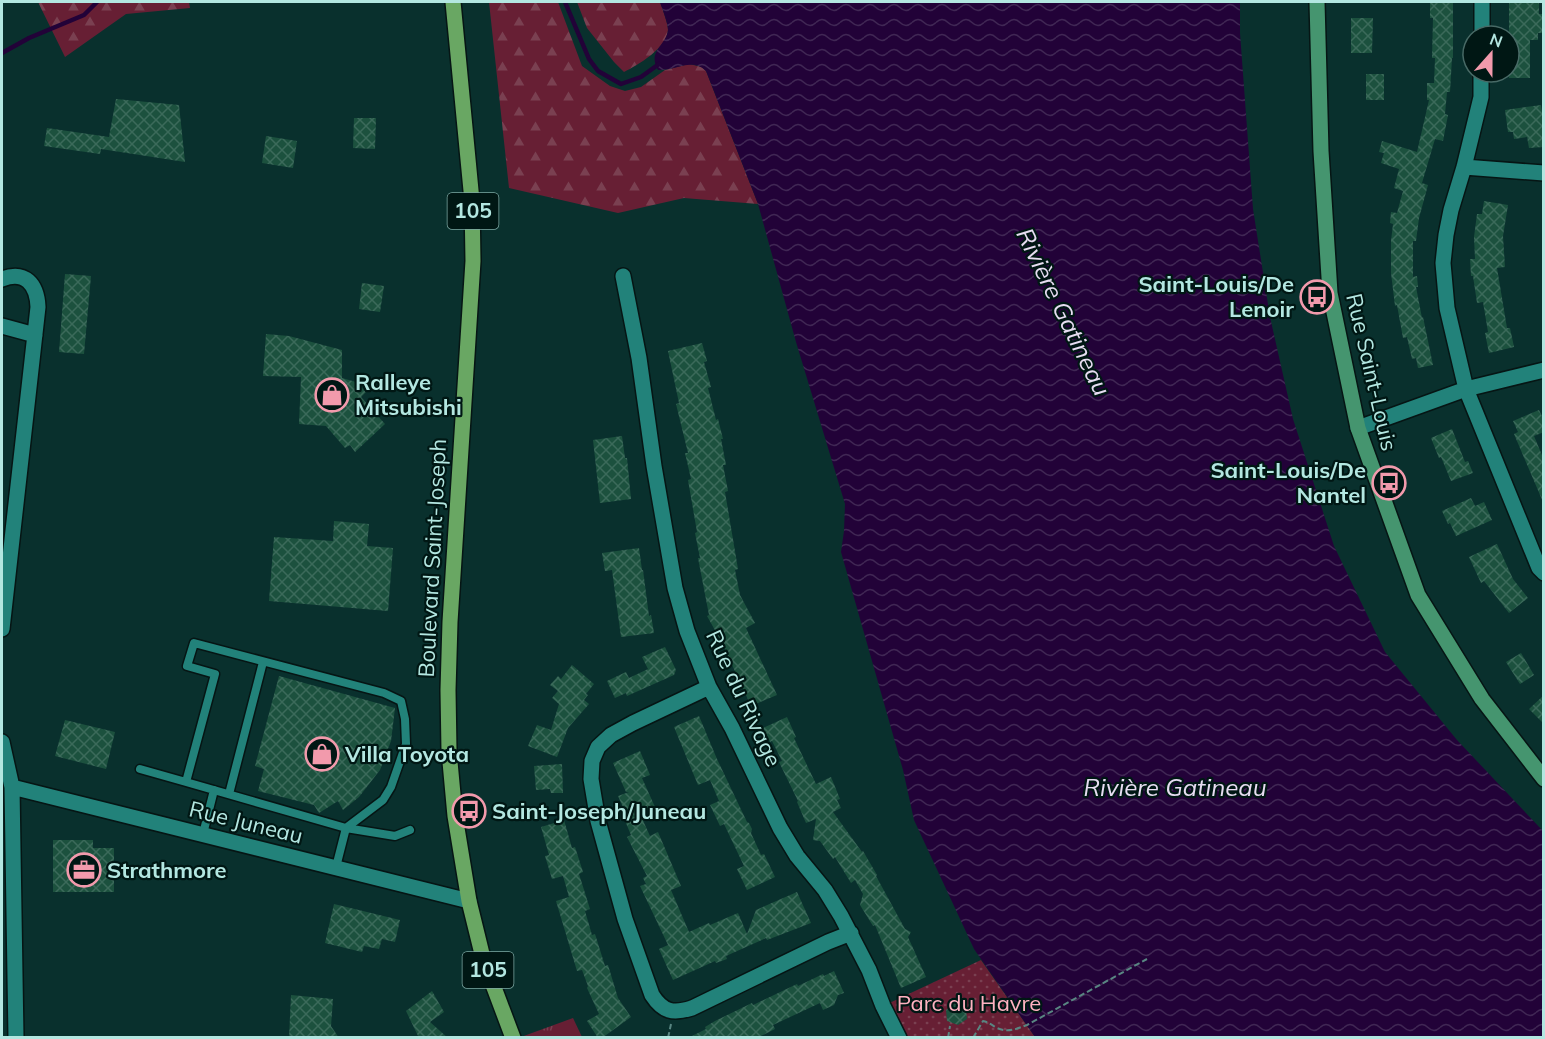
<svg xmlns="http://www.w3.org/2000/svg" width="1545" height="1039" font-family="Mulish,sans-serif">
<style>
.grass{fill:url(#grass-tufts)}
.forest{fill:url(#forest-firs)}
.park{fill:url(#park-dots)}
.water{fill:url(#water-waves)}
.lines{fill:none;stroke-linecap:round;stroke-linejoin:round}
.stream{stroke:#220238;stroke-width:4.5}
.building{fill:url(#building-cross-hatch)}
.service-casing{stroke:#061514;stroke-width:11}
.minor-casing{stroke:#061514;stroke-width:18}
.secondary-casing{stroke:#061514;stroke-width:18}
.primary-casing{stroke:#061514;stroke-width:18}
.path{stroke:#598682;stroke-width:2;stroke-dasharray:6 3;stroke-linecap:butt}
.service{stroke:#22827a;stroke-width:8}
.minor{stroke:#22827a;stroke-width:15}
.secondary{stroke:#45956f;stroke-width:15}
.primary{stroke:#69a763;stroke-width:15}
.labels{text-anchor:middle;stroke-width:4.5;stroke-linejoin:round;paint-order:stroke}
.shield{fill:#001714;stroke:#7da9a4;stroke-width:1.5}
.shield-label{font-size:21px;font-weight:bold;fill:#b3e7e1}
.poi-label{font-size:22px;font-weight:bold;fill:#b3e7e1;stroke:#001714;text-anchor:start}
.street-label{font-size:22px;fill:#b3e7e1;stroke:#001714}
.park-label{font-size:22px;fill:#ffb2c1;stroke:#001714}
.water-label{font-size:24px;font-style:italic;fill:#e7ddf2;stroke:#001714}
</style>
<defs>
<pattern id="grass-tufts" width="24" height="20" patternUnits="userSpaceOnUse" patternTransform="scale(1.5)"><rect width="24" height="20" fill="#671f34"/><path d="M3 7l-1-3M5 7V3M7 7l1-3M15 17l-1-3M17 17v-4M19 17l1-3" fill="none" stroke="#7a4051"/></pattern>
<pattern id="forest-firs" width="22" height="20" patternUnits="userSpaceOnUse" patternTransform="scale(1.5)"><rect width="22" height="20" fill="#671f34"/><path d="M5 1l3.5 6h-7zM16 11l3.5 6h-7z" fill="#7a4051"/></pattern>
<pattern id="park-dots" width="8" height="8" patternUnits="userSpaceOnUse" patternTransform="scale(1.5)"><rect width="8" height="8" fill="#671f34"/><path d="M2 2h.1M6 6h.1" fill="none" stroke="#7a4051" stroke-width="1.8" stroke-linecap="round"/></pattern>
<pattern id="water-waves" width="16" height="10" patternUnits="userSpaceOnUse" patternTransform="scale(1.5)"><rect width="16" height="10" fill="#220238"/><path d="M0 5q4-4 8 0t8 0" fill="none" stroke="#402754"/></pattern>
<pattern id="building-cross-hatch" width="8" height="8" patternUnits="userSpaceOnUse" patternTransform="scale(1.5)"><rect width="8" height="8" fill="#1c513e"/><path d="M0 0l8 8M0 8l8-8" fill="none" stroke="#3b6a5a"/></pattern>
</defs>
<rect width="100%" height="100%" fill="#09302d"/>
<path class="grass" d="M573 1018 582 1037H521Z"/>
<path class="forest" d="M38 2H189L190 8 126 14 65 57Z
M489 2H558L582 66 610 86 625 91 641 87 665 70 689 64 702 67 706 71 758 204 684 198 618 213 509 188Z
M577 2H660C662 8 668 23 668 30 667 48 638 65 624 72L614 62 587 28Z"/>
<path class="park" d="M981 960 1035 1037H899L883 1006Z"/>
<path class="water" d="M660 2H1240V33L1253 209 1270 317 1293 419 1334 546 1385 652 1457 740 1543 831V1037H1035L974 949 914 820 903 770 841 552 844 531 845 504 796 342 758 204 706 71C692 57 675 71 658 70 647 51 666 46 668 30 668 23 662 8 660 2Z"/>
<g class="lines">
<path class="stream" d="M565 2 589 59 598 71 621 84 641 77 659 64
M2 53 29 38 84 15 97 2"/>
</g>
<path class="building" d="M1430 2H1453V58H1452L1450 92H1447L1445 114 1448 115 1443 141 1435 139 1422 183 1428 185 1419 218 1416 241H1413V277L1417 276 1418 287H1416L1422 318 1423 317 1433 365 1418 368 1416 358 1412 359 1407 337 1403 338 1397 305 1395 306 1391 273V241L1393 224 1390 223 1391 212 1397 213 1403 191 1394 188 1399 169 1381 163 1384 153 1379 152 1382 141 1417 152 1429 100H1427V83H1434L1435 58H1432L1433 18H1430Z
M1509 2H1539V14H1544L1543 33H1538V40H1530V78H1509Z
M1351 18H1373L1372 53H1351Z
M1366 74H1384V100H1366Z
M116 99 179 105 185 162 101 149 100 154 44 146 47 128 109 137Z
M1541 105 1544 125V147L1529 148 1527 137 1514 139 1513 132H1508L1505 110Z
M354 118H376L375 149 353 148Z
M266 136 297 141 293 168 262 163Z
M1484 201 1508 205 1503 236 1505 267 1497 268 1507 328H1510L1514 347 1489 353 1485 333 1488 332 1483 302 1477 303 1473 276H1471L1470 259H1475L1474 237 1477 214H1482Z
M65 274 91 276 84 354 59 352Z
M362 283 384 286 380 312 359 309Z
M266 334 289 336 342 350V378L356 382 366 392 361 397 385 424 355 452 350 445 345 448 326 426 299 424 301 377 263 376Z
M702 343 707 361 704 362 711 387 708 388 716 420 718 419 723 439H721L726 465H723L728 491 725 492 738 569 735 570 740 595 755 623 746 628 777 695 751 706 721 641 707 616 709 615 698 558H700L695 533 697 532 688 480 691 479 685 453H688L676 404 679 403 668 351Z
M1539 410 1544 420V432L1534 436 1544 460 1543 502 1514 434 1518 432 1513 421Z
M1452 429 1465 462 1468 461 1473 473 1451 481 1441 457 1439 458 1431 438Z
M622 436 625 458H627L631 499 600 503 593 440Z
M1471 498 1475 506 1484 502 1492 520 1456 536 1450 523 1448 524 1442 511Z
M334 521 369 524 367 546 393 548 388 611 269 601 274 537 333 541Z
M1497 544 1513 579 1528 598 1509 613 1484 581 1481 583 1469 557Z
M639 548 642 570H643L649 616 651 615 654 633 621 637 612 570 605 571 602 553Z
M665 647 676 670 674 675 627 696 626 693 615 698 607 681 626 672 629 678 648 669 642 657Z
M1521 653 1534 675 1520 684 1506 662Z
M572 665 594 684 586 694 588 695 584 700 589 704 568 728 557 757 528 746 537 725 551 730 559 704 552 698 558 691 550 685 558 676 561 679Z
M279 676 395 708 391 741 380 770 359 797 343 810 338 801 319 813 314 805 258 791 264 769 255 766Z
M1544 695V724L1529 709Z
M699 716 717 759 747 822 749 823 752 829 751 833 761 855 764 854 775 877 747 890 737 869 744 866 724 824 720 826 710 805 719 801 710 780 698 785 674 727Z
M787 717 796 737 794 738 816 784 831 777 840 799 837 800 841 808 833 812 862 852 863 851 877 875 876 876 905 929 911 932 908 937 926 977 901 988 875 925 873 926 860 905 863 894 855 880 851 883 835 857 833 859 820 841 813 840 816 819 806 823 797 802 798 801 779 762 782 761 772 741 770 742 763 728Z
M65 720 115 732 106 769 55 756Z
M640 751 650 775 642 778 655 807 640 814 650 836 658 832 681 886 671 890 689 932 709 923 710 925 738 913 747 934 756 910 797 892 811 923 767 940 766 938 726 956 727 959 716 963 715 961 673 980 659 949 668 945 640 886 646 884 643 878 647 876 627 837 631 835 620 809 623 807 618 796 629 792H626L613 763Z
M562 764 563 793H551L550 789 536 790 534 766Z
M564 820 572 848 575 847 583 872 579 874 590 909 585 911 592 935 595 934 605 966 608 965 618 998 631 1017 602 1038H598L587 1021 599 1014 587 988 588 986 582 970 577 971 556 901 569 897 563 876 552 879 545 856 549 855 541 827Z
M53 840H93V848H114V892H53Z
M334 904 400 920 395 942 382 939 379 949 364 946 362 952 325 943Z
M834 971 844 993 838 995 834 1005 823 1010 820 1003 773 1025 775 1029 757 1038H688L706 1029 705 1027 715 1021 752 1003 753 1005 797 984 798 986 823 974 824 976Z
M432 991 444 1012 430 1022 448 1038H419L406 1011Z
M291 995 333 999 331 1026 339 1038H289Z
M955 1003 966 1008 967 1019 958 1025 947 1021 946 1010Z"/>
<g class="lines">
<g class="service-casing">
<path id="service" d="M140 769 186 782 215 674 187 666 194 643 384 693 401 701 405 719 406 744 391 787 383 800 346 828 336 867
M186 782 346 828 395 836 410 830
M229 794 263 662
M203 834 214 790"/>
</g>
<g class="minor-casing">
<path id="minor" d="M1482 36V2
M1481 72V97L1464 167 1451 210 1446 235 1443 263 1447 308 1466 389 1539 568 1544 573
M1464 167 1544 173
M623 276 639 358 654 466 675 588 687 631 709 687 732 728 780 828 797 856 825 890 841 916 869 970 883 1006 899 1038
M2 279C25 270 37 284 38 307L2 629
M2 326 35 335
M1358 428 1466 389 1544 370
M709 687 633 723 611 735 598 747 592 761 591 779 598 821 625 919 652 995C663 1012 673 1014 692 1008L828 942 851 933
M2 742 12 787 16 1038
M12 787 469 901"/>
</g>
<g class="secondary-casing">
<path id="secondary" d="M1317 2 1321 151 1330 293 1358 428 1418 595 1482 699 1544 779"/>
</g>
<g class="primary-casing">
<path id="primary" d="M453 2 472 201 473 261 450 622 448 690 449 751 455 816 469 901 483 958 513 1038"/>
</g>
<path class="path" d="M668 1038 671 1024
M948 1038 950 1026
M973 1038 983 1021C988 1022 992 1025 997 1028 1008 1033 1016 1029 1027 1025L1147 959"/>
<use href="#service" class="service"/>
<use href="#minor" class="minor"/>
<use href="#secondary" class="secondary"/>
<use href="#primary" class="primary"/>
</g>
<defs>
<g id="bus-ring" transform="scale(1.725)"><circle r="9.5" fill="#001714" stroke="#f29aac" stroke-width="1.5"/><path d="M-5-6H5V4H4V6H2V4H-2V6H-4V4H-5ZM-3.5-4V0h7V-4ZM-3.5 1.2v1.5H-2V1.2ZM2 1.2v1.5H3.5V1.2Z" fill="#f29aac"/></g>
<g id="shop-ring" transform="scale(1.725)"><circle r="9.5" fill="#001714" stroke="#f29aac" stroke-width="1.5"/><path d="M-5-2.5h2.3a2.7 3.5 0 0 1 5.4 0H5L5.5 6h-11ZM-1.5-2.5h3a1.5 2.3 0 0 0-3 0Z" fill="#f29aac"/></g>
<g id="office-ring" transform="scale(1.725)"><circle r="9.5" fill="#001714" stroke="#f29aac" stroke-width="1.5"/><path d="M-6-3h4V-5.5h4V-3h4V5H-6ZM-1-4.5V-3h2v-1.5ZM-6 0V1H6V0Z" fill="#f29aac"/></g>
</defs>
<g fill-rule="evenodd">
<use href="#bus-ring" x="1317" y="297"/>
<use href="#shop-ring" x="332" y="395"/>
<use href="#bus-ring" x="1389" y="483"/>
<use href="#shop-ring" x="322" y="754"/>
<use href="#bus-ring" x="469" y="811"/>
<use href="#office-ring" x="84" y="870"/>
</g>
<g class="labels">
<g class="shield">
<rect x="447.5" y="193" width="51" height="36" rx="4.5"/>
<rect x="462.5" y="952" width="51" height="36" rx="4.5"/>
</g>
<g class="shield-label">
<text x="473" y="218">105</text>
<text x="488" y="977">105</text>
</g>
<g class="poi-label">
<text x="1294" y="292" text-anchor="end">Saint-Louis/De<tspan x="1294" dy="25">Lenoir</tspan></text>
<text x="355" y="390">Ralleye<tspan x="355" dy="25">Mitsubishi</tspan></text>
<text x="1366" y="478" text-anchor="end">Saint-Louis/De<tspan x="1366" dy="25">Nantel</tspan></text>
<text x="345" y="762">Villa Toyota</text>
<text x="492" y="819">Saint-Joseph/Juneau</text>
<text x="107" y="878">Strathmore</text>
</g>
<g class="street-label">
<text transform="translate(1372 372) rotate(77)" y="8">Rue Saint-Louis</text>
<text transform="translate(432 558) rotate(-87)" y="8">Boulevard Saint-Joseph</text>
<text transform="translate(744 698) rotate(65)" y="8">Rue du Rivage</text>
<text transform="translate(246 822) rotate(14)" y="8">Rue Juneau</text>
</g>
<g class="park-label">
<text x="969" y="1011">Parc du Havre</text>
</g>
<g class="water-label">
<text transform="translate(1063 312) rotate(64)" y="8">Rivière Gatineau</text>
<text x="1175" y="796">Rivière Gatineau</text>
</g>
</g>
<rect width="1545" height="1039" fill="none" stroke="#b3e7e1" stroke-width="6"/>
<g transform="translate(1491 54) rotate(21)"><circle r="28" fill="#001714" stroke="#486a66" stroke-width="1.5"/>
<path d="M0-4.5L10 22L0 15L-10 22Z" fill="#f29aac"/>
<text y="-9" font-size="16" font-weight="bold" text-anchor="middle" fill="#b3e7e1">N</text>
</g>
</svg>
